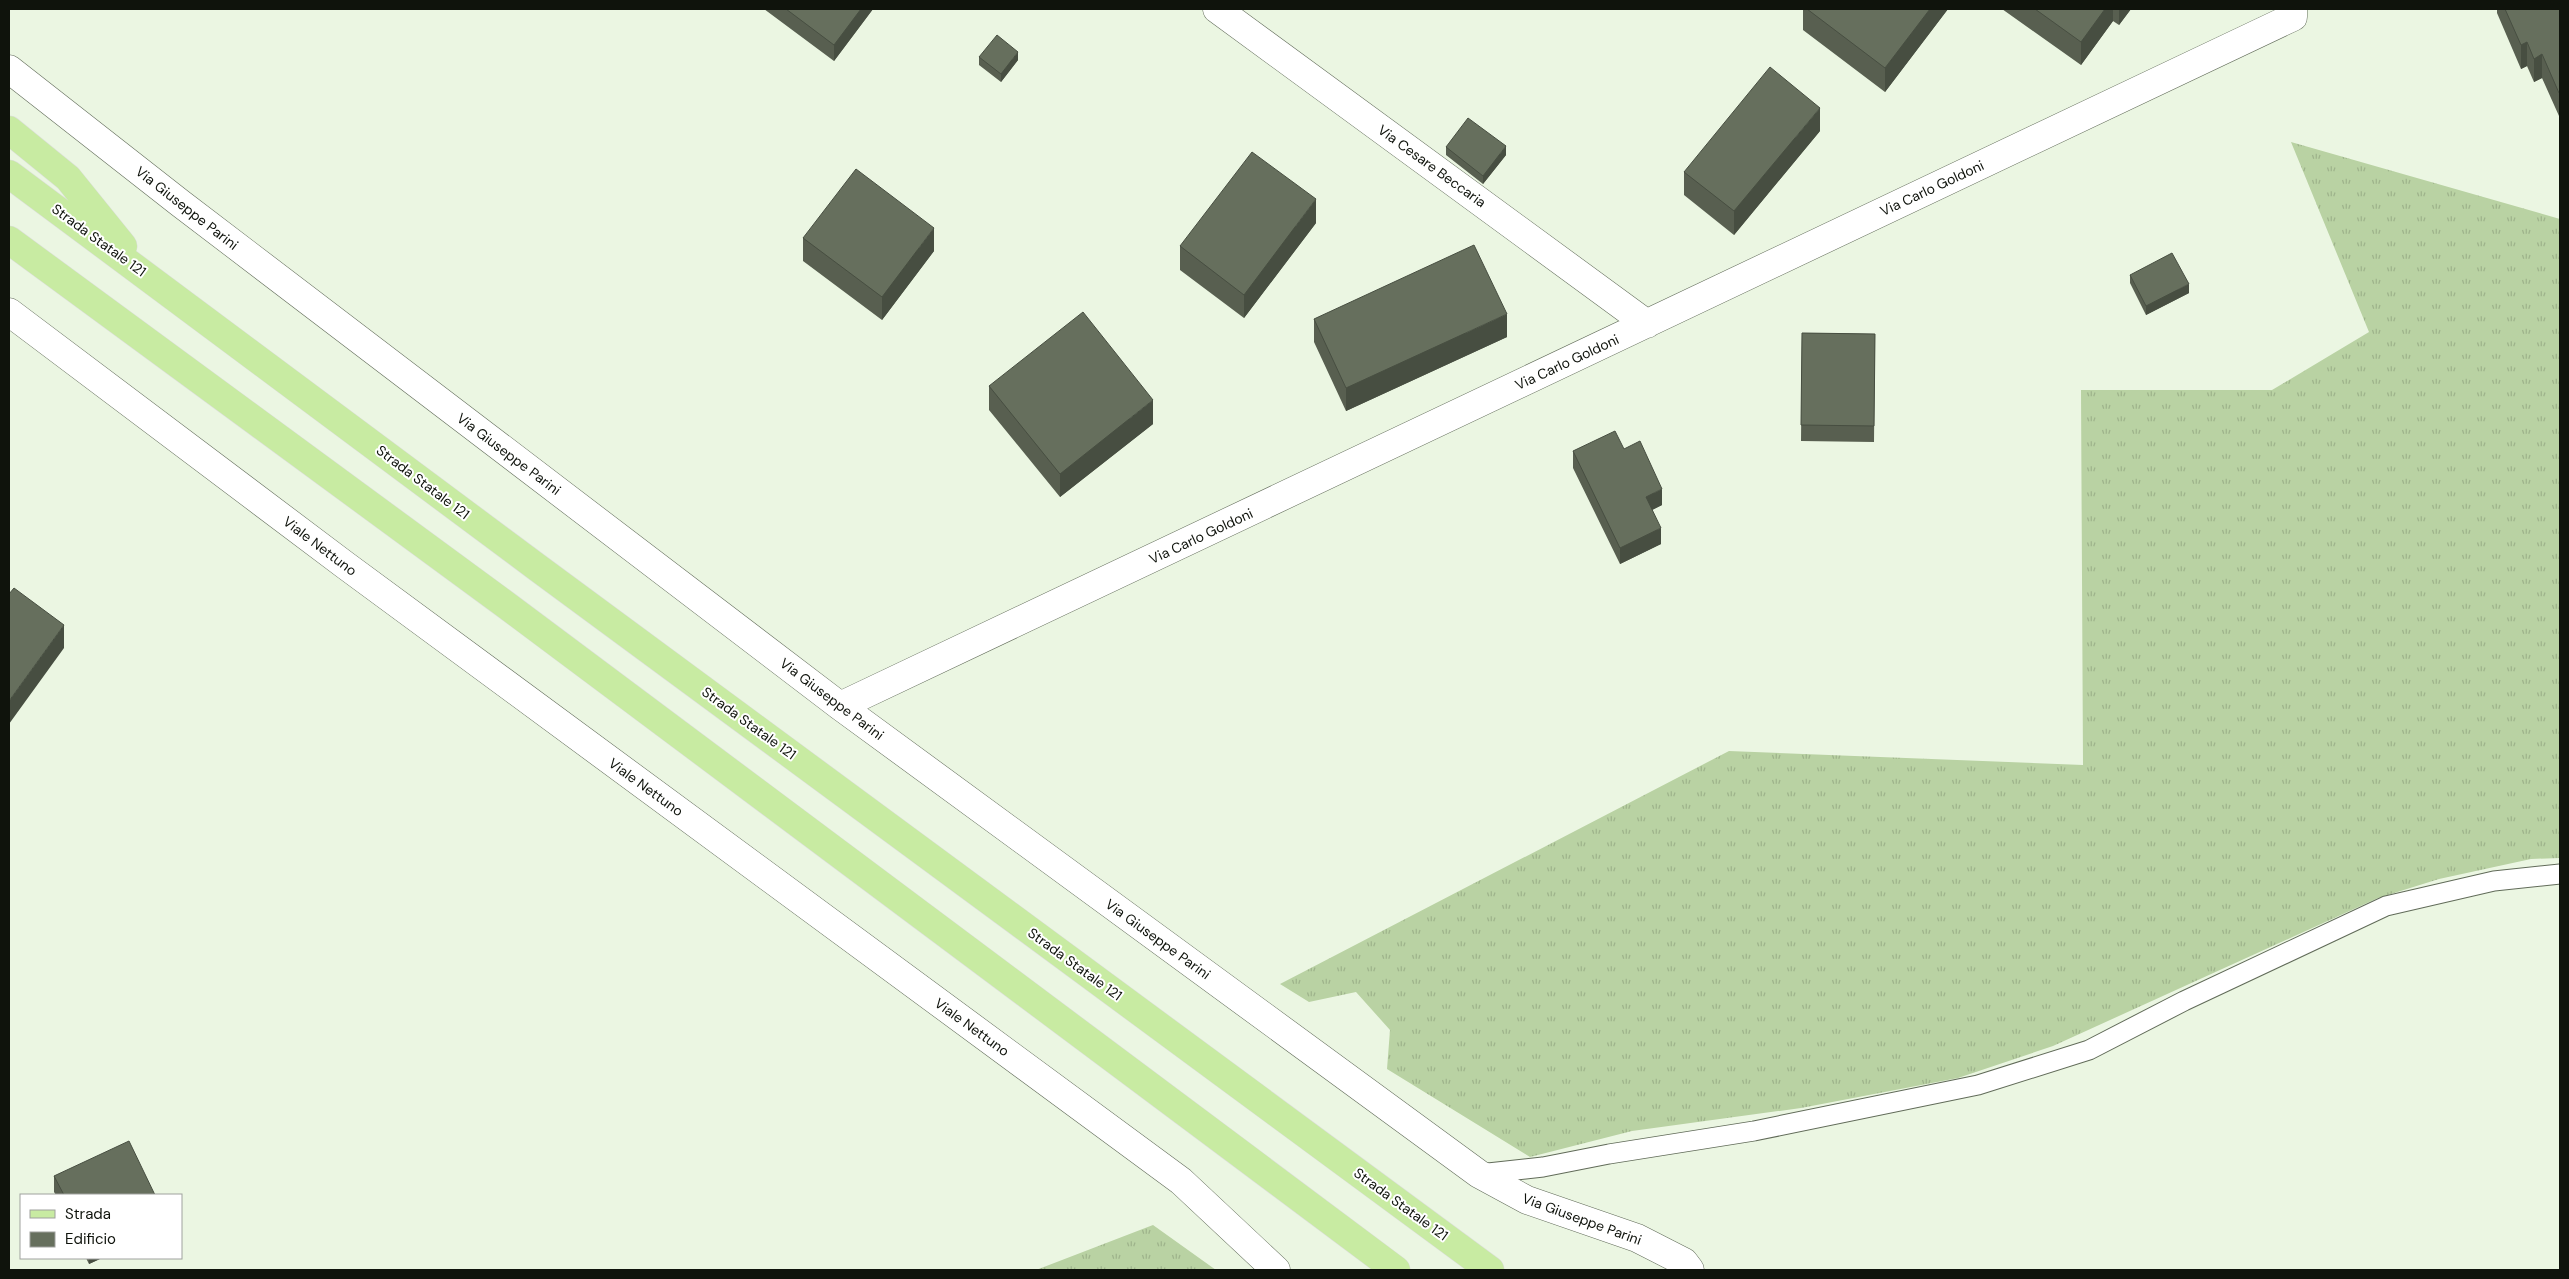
<svg xmlns="http://www.w3.org/2000/svg" width="2569" height="1279" font-family="'DM Sans',sans-serif">
<style>
.grass{fill:url(#grass-tufts)}
.lines{fill:none;stroke-linecap:round;stroke-linejoin:round}
.service-casing{stroke:#616b59;stroke-width:21}
.minor-casing{stroke:#616b59;stroke-width:29}
.primary-casing{stroke:#dddedd;stroke-width:29}
.service{stroke:#fff;stroke-width:19}
.minor{stroke:#fff;stroke-width:28}
.primary{stroke:#c8eba2;stroke-width:28}
.wall{fill:#585f50}
.shaded-wall{fill:#474e41}
.building{fill:#666f5d;stroke:#474e41}
.labels{text-anchor:middle;stroke-width:4;stroke-linejoin:round;paint-order:stroke}
.street-label{font-size:14px;fill:#0f130c;stroke:#fff}
</style>
<defs>
<pattern id="grass-tufts" width="24" height="20" patternUnits="userSpaceOnUse" patternTransform="scale(1.25)"><rect width="24" height="20" fill="#b9d2a3"/><path d="M3 7l-1-3M5 7V3M7 7l1-3M15 17l-1-3M17 17v-4M19 17l1-3" fill="none" stroke="#9eb38b"/></pattern>
</defs>
<rect width="100%" height="100%" fill="#ebf6e2"/>
<path class="grass" d="M2291 142 2560 219V858L2531 859 2439 879 2378 898 2053 1046 1958 1078 1801 1108 1632 1131 1530 1157 1387 1069 1390 1030 1356 992 1309 1002 1280 984 1729 751 2083 765 2081 390H2272L2369 332Z
M1153 1225 1216 1270H1036Z"/>
<g class="lines">
<g class="service-casing">
<path id="service" d="M1479 1174 1543 1167 1609 1154 1754 1131 1978 1085 2089 1050 2184 1001 2386 906 2494 881 2560 874"/>
</g>
<g class="minor-casing">
<path id="minor" d="M1217 9 1647 324
M9 69 180 203 840 706 1479 1174 1527 1200 1637 1238 1684 1262 1690 1270
M9 312 345 565 1181 1181 1276 1270
M840 706 2293 17V9"/>
</g>
<g class="primary-casing">
<path id="primary" d="M9 130 68 178 123 246
M9 174 538 568 1490 1270
M9 240 506 605 1396 1270"/>
</g>
<use href="#service" class="service"/>
<use href="#minor" class="minor"/>
<use href="#primary" class="primary"/>
</g>
<path class="wall" d="M764 9H873L834 61Z
M1803 9H1948L1885 92 1803 30Z
M2002 9H2131L2119 25 2113 21 2081 65Z
M2497 9H2560V116H2559L2542 78 2534 82 2527 66 2521 69 2497 13Z
M979 57 1018 60 1001 82 979 65Z
M1820 131 1734 235 1684 195V172Z
M1446 147 1506 155 1483 184 1446 155Z
M1316 223 1244 318 1180 270V246Z
M803 238 934 251 882 320 803 261Z
M2130 275 2189 293 2146 315 2130 283Z
M1314 319 1507 337 1346 411 1314 342Z
M1802 333 1875 334 1874 442 1801 441Z
M989 386 1153 424 1060 497 989 410Z
M1624 449 1662 505 1652 510 1661 544 1620 564 1573 468V451Z
M54 1176 155 1195H56L54 1192Z
M86 1258H102L89 1264Z"/>
<path class="shaded-wall" d="M861 9H873L834 61V45Z
M1930 9H1948L1885 92V68Z
M2105 9H2113V21L2081 65V42Z
M2119 9H2131L2119 25Z
M2527 42V66L2521 69V45Z
M1018 52V60L1001 82V74Z
M2542 54V78L2534 82V59Z
M2560 92V116H2559V93Z
M1820 108V131L1734 235V211Z
M1506 146V155L1483 184V176Z
M1316 199V223L1244 318V295Z
M934 228V251L882 320V297Z
M2189 284V293L2146 315V306Z
M1507 314V337L1346 411V388Z
M1153 400V424L1060 497V474Z
M1662 489V505L1646 513V497Z
M1661 528V544L1620 564V548Z
M64 625V648L9 724V701Z
M89 1258H102L89 1264Z"/>
<path class="building" d="M786 9H861L834 45Z
M1807 9H1930L1885 68Z
M2035 9H2105L2081 42Z
M2505 9H2560V92L2559 93 2542 54 2534 59 2527 42 2521 45Z
M997 35 1018 52 1001 74 979 57Z
M1770 67 1820 108 1734 211 1684 172Z
M1468 118 1506 146 1483 176 1446 147Z
M1252 152 1316 199 1244 295 1180 246Z
M856 169 934 228 882 297 803 238Z
M1474 245 1507 314 1346 388 1314 319Z
M2172 253 2189 284 2146 306 2130 275Z
M1083 312 1153 400 1060 474 989 386Z
M1802 333 1875 334 1874 426 1801 425Z
M1615 431 1624 449 1640 441 1662 489 1646 497 1661 528 1620 548 1573 451Z
M14 588 64 625 9 701V594Z
M129 1141 155 1195H64L54 1176Z"/>
<g class="labels">
<g class="street-label">
<text transform="translate(1432 166) rotate(36)" y="5">Via Cesare Beccaria</text>
<text transform="translate(1932 188) rotate(-25)" y="5">Via Carlo Goldoni</text>
<text transform="translate(187 208) rotate(38)" y="5">Via Giuseppe Parini</text>
<text transform="translate(99 240) rotate(36)" y="5">Strada Statale 121</text>
<text transform="translate(1567 362) rotate(-25)" y="5">Via Carlo Goldoni</text>
<text transform="translate(509 454) rotate(37)" y="5">Via Giuseppe Parini</text>
<text transform="translate(423 482) rotate(37)" y="5">Strada Statale 121</text>
<text transform="translate(1201 536) rotate(-25)" y="5">Via Carlo Goldoni</text>
<text transform="translate(320 546) rotate(37)" y="5">Viale Nettuno</text>
<text transform="translate(832 699) rotate(37)" y="5">Via Giuseppe Parini</text>
<text transform="translate(749 723) rotate(36)" y="5">Strada Statale 121</text>
<text transform="translate(646 787) rotate(36)" y="5">Viale Nettuno</text>
<text transform="translate(1158 939) rotate(36)" y="5">Via Giuseppe Parini</text>
<text transform="translate(1075 964) rotate(36)" y="5">Strada Statale 121</text>
<text transform="translate(972 1027) rotate(36)" y="5">Viale Nettuno</text>
<text transform="translate(1401 1204) rotate(36)" y="5">Strada Statale 121</text>
<text transform="translate(1582 1219) rotate(20)" y="5">Via Giuseppe Parini</text>
</g>
</g>
<rect width="2569" height="1279" fill="none" stroke="#0f130c" stroke-width="20"/>
<rect x="20" y="1194" width="162" height="65" fill="#ffffff" stroke="#9fa19e"/>
<rect x="30" y="1210" width="25" height="8" fill="#c8eba2" stroke="#9fa19e"/>
<text x="65" y="1219" font-size="15" fill="#0f130c">Strada</text>
<rect x="30" y="1232" width="25" height="15" fill="#666f5d" stroke="#9fa19e"/>
<text x="65" y="1244" font-size="15" fill="#0f130c">Edificio</text>
</svg>
